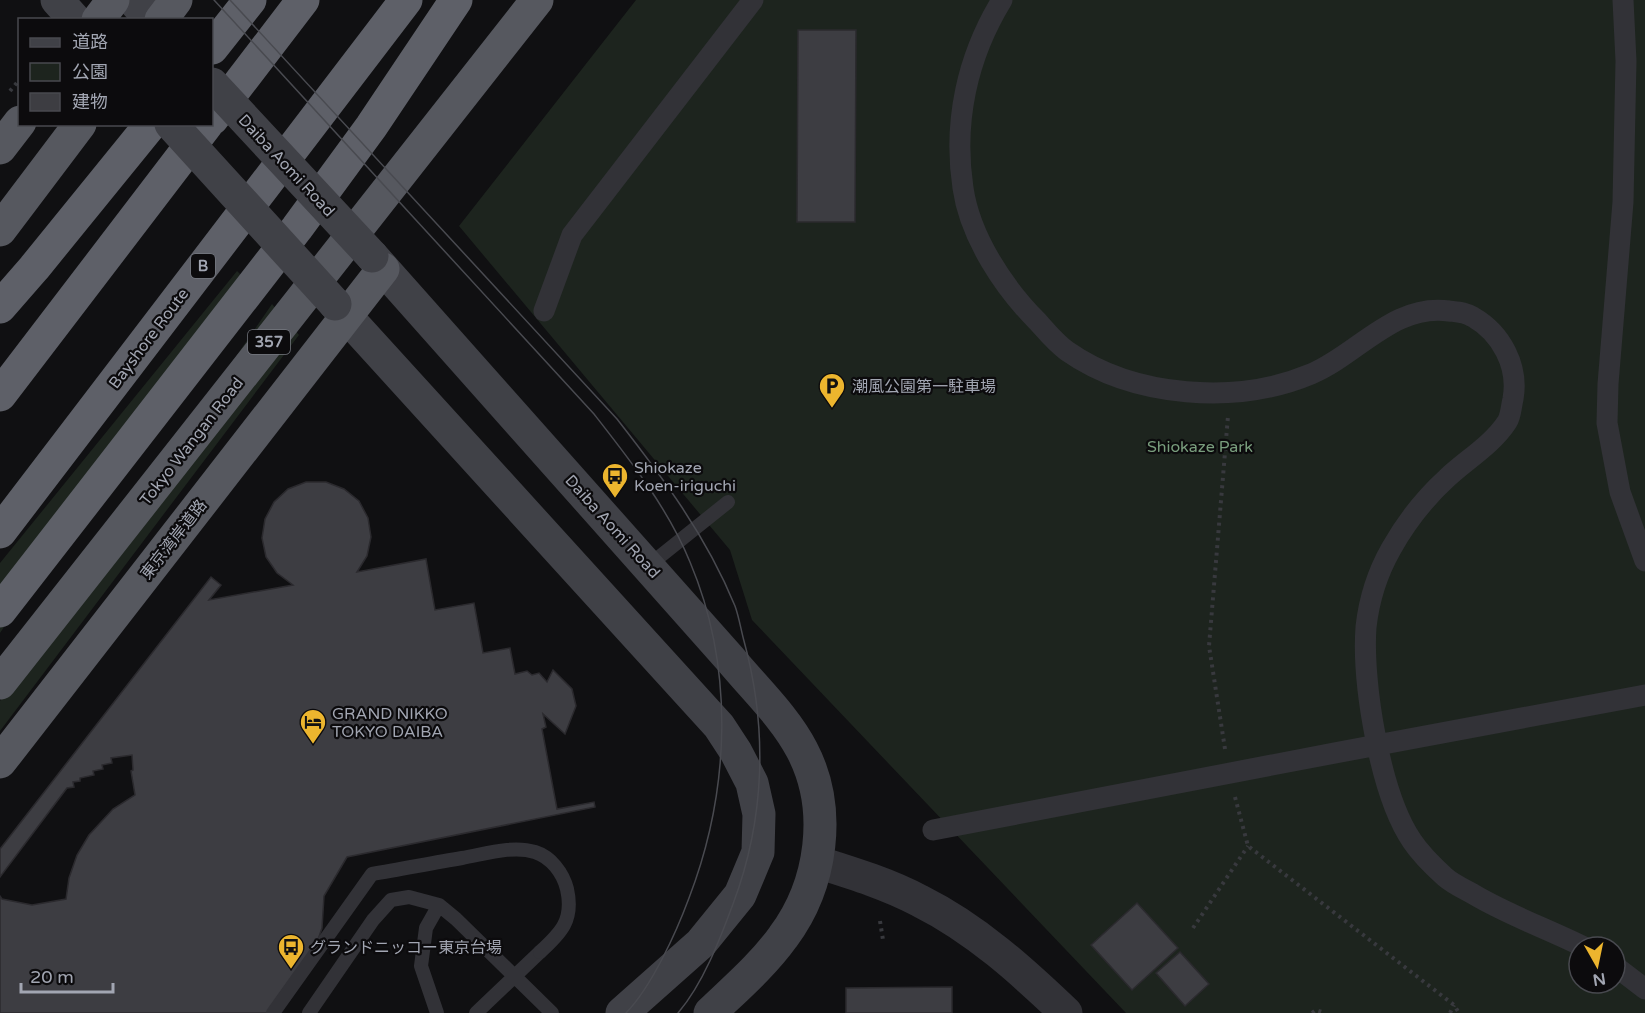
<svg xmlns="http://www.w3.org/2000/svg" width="1645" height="1013" font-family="'Varela Round','Noto Sans JP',sans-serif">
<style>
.green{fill:#1d241e;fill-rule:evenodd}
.building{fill:#3d3d42;stroke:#2b2a2e;stroke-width:1.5}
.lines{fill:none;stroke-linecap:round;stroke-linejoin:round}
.path{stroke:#38393e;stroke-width:4;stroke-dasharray:3 4.5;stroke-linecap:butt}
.service{stroke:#323237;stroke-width:14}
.pedestrian{stroke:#323237;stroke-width:21}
.tertiary{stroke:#323237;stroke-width:33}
.secondary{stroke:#404147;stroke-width:33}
.trunk{stroke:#56585f;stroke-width:33}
.motorway{stroke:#5e6068;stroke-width:33}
.tram{stroke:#494a50;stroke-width:1.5}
.service-bridge{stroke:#323237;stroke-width:14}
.secondary-bridge{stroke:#404147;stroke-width:33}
.labels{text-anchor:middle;stroke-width:4.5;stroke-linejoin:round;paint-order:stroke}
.shield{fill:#0c0b0d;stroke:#757880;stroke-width:1.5}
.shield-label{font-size:15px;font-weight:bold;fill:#a2a6b2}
.street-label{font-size:16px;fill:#a2a6b2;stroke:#0c0b0d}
.poi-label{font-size:16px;fill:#a2a6b2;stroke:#0c0b0d;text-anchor:start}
.park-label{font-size:16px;fill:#799d7d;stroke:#0c0b0d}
</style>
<rect width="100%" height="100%" fill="#101012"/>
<path class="green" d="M636 0H1645V1013H1126L752 620 730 550 459 226ZM1579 947H1615V983H1579Z
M237 271 241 275 0 633V563Z
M272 304 299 335 0 731V701Z"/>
<path class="building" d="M798 30H856L855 222H797Z
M306 482H326L344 489 359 501 368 518 371 537 367 556 357 572 426 559 435 610 474 603 483 653 510 648 515 674 527 671 532 675 539 673 547 682 553 670 572 689 576 706 565 734 543 714 546 727 542 729 557 809 594 802 595 807 347 857 324 896 322 928 312 957 267 1013H0V896L2 899 32 905 66 899 69 878 77 855 89 835 113 809 135 795 131 771 133 770 132 755 111 758 112 763 102 765 103 769 93 771 94 775 80 778V781L73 782 74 787 67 788 0 877V849L211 577 221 585 209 600 293 585 277 573 266 557 262 538 265 519 274 502 288 489Z
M1137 903 1178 948 1132 990 1091 945Z
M1180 952 1209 984 1185 1006 1156 973Z
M952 987V1013H846V988Z"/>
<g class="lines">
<path class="path" d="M10 91 20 79
M1225 749 1209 646 1228 416
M1235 797 1248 846 1454 1005 1459 1013
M880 921 883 940
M1193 928 1248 846
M1312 1013 1316 1010 1325 1013
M1450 1013 1454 1005"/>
<path class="service" d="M648 566 728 502
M309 1013 373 920 391 900 409 897 439 905 456 919 552 1013
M437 1013 421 966 426 928 439 905
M476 1013 540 952"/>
<path class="pedestrian" d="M1002 0C967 57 953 122 963 188 970 237 1004 288 1038 322 1047 332 1056 343 1067 351 1134 398 1237 405 1311 374 1357 355 1394 303 1449 311 1458 312 1465 312 1473 317 1501 333 1519 366 1513 399 1511 407 1511 416 1507 422 1492 445 1466 460 1447 478 1425 498 1405 524 1391 549 1378 572 1369 600 1366 627 1362 683 1380 794 1412 841 1420 853 1434 867 1445 877 1453 884 1464 889 1473 894 1508 915 1548 929 1584 947
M1623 0 1626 61 1623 202 1608 384 1607 423 1620 492 1645 561
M544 311 572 235 753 0
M933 830C1171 785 1407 738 1645 695
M1615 966 1645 989"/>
<path class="tertiary" d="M817 862C852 873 888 884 920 901 976 929 1022 971 1066 1013"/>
<path class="secondary" d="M57 0 75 20
M133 0 151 20
M372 256 731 660C755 689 785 717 802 750 833 809 822 885 783 937 763 965 735 989 710 1013
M335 304 719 726 736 752 752 783 759 814 758 852 740 895 701 943 622 1013"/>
<path class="trunk" d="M98 20 113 0
M161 20 176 0
M0 148 20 122
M0 230 80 124
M0 683 537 0
M0 762 383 269"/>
<path class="motorway" d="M212 48 250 0
M212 119 303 0
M0 307 34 268 151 124
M0 395 207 124
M0 532 406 0
M0 611 297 228 371 127 456 0"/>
<path class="tram" d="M214 0 594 414C630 460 668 508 690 562 735 669 730 791 689 898 676 933 652 986 626 1013
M230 0 617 419C663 478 706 535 735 606 739 617 741 630 744 641 768 729 765 819 733 904 720 939 703 984 678 1013"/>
<path class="service-bridge" d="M273 1013 372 874C402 869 432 863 462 858 485 854 513 845 535 852 551 857 563 873 567 889 574 920 561 933 540 952"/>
<path class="secondary-bridge" d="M212 84 372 256
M171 124 335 304"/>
</g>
<defs>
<g id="parking-pin" transform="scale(1.35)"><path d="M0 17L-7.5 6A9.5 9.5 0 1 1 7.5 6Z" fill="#ecb52e" stroke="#0c0b0d"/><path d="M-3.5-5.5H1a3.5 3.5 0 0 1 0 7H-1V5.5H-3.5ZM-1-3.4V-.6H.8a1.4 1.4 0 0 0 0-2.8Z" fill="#111"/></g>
<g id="bus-pin" transform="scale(1.35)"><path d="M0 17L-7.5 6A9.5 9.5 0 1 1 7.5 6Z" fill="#ecb52e" stroke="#0c0b0d"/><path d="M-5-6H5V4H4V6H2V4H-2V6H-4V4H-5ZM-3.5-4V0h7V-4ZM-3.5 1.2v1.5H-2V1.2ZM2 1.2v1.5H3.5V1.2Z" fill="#111"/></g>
<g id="hotel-pin" transform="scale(1.35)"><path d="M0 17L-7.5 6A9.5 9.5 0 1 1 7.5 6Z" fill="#ecb52e" stroke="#0c0b0d"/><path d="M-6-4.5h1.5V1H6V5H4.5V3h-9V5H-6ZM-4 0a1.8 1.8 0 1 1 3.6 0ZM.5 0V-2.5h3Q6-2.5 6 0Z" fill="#111"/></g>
</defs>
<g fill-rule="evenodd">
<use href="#parking-pin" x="832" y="386"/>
<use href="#bus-pin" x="615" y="476"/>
<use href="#hotel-pin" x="313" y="722"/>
<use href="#bus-pin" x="291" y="947"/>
</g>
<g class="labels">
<g class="shield">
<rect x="191" y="254" width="24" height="24" rx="4.5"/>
<rect x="248" y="330" width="42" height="24" rx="4.5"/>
</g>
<g class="shield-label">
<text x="203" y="271">B</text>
<text x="269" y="347">357</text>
</g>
<g class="street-label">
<text transform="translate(287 165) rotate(47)" y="6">Daiba Aomi Road</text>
<text transform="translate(148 338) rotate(-53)" y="6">Bayshore Route</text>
<text transform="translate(191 441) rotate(-52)" y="6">Tokyo Wangan Road</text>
<text transform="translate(613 526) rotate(48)" y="6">Daiba Aomi Road</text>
<text transform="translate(173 539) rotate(-52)" y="6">東京湾岸道路</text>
</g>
<g class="poi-label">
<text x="852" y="392">潮風公園第一駐車場</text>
<text x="634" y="473">Shiokaze<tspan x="634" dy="18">Koen-iriguchi</tspan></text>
<text x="332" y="719">GRAND NIKKO<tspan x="332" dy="18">TOKYO DAIBA</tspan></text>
<text x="310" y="953">グランドニッコー東京台場</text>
</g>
<g class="park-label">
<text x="1200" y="452">Shiokaze Park</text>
</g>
</g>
<rect x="18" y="18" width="195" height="108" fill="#0c0b0d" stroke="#48494f" stroke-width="1.5"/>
<rect x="30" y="38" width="30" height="9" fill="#404147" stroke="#48494f" stroke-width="1.5"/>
<text x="72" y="48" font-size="18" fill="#a2a6b2">道路</text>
<rect x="30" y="63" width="30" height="18" fill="#1d241e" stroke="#48494f" stroke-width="1.5"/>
<text x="72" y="78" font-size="18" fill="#a2a6b2">公園</text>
<rect x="30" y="93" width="30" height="18" fill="#3d3d42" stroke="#48494f" stroke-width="1.5"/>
<text x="72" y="108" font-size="18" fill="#a2a6b2">建物</text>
<g transform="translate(1597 965) rotate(171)"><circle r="28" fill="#0c0b0d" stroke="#48494f" stroke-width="1.5"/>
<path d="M0-4.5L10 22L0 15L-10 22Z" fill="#ecb52e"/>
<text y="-9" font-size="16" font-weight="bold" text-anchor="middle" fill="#a2a6b2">N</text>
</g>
<path d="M21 983v9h92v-9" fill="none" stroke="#a2a6b2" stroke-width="3"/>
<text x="30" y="983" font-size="18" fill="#a2a6b2" stroke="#0c0b0d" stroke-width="4.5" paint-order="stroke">20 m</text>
</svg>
